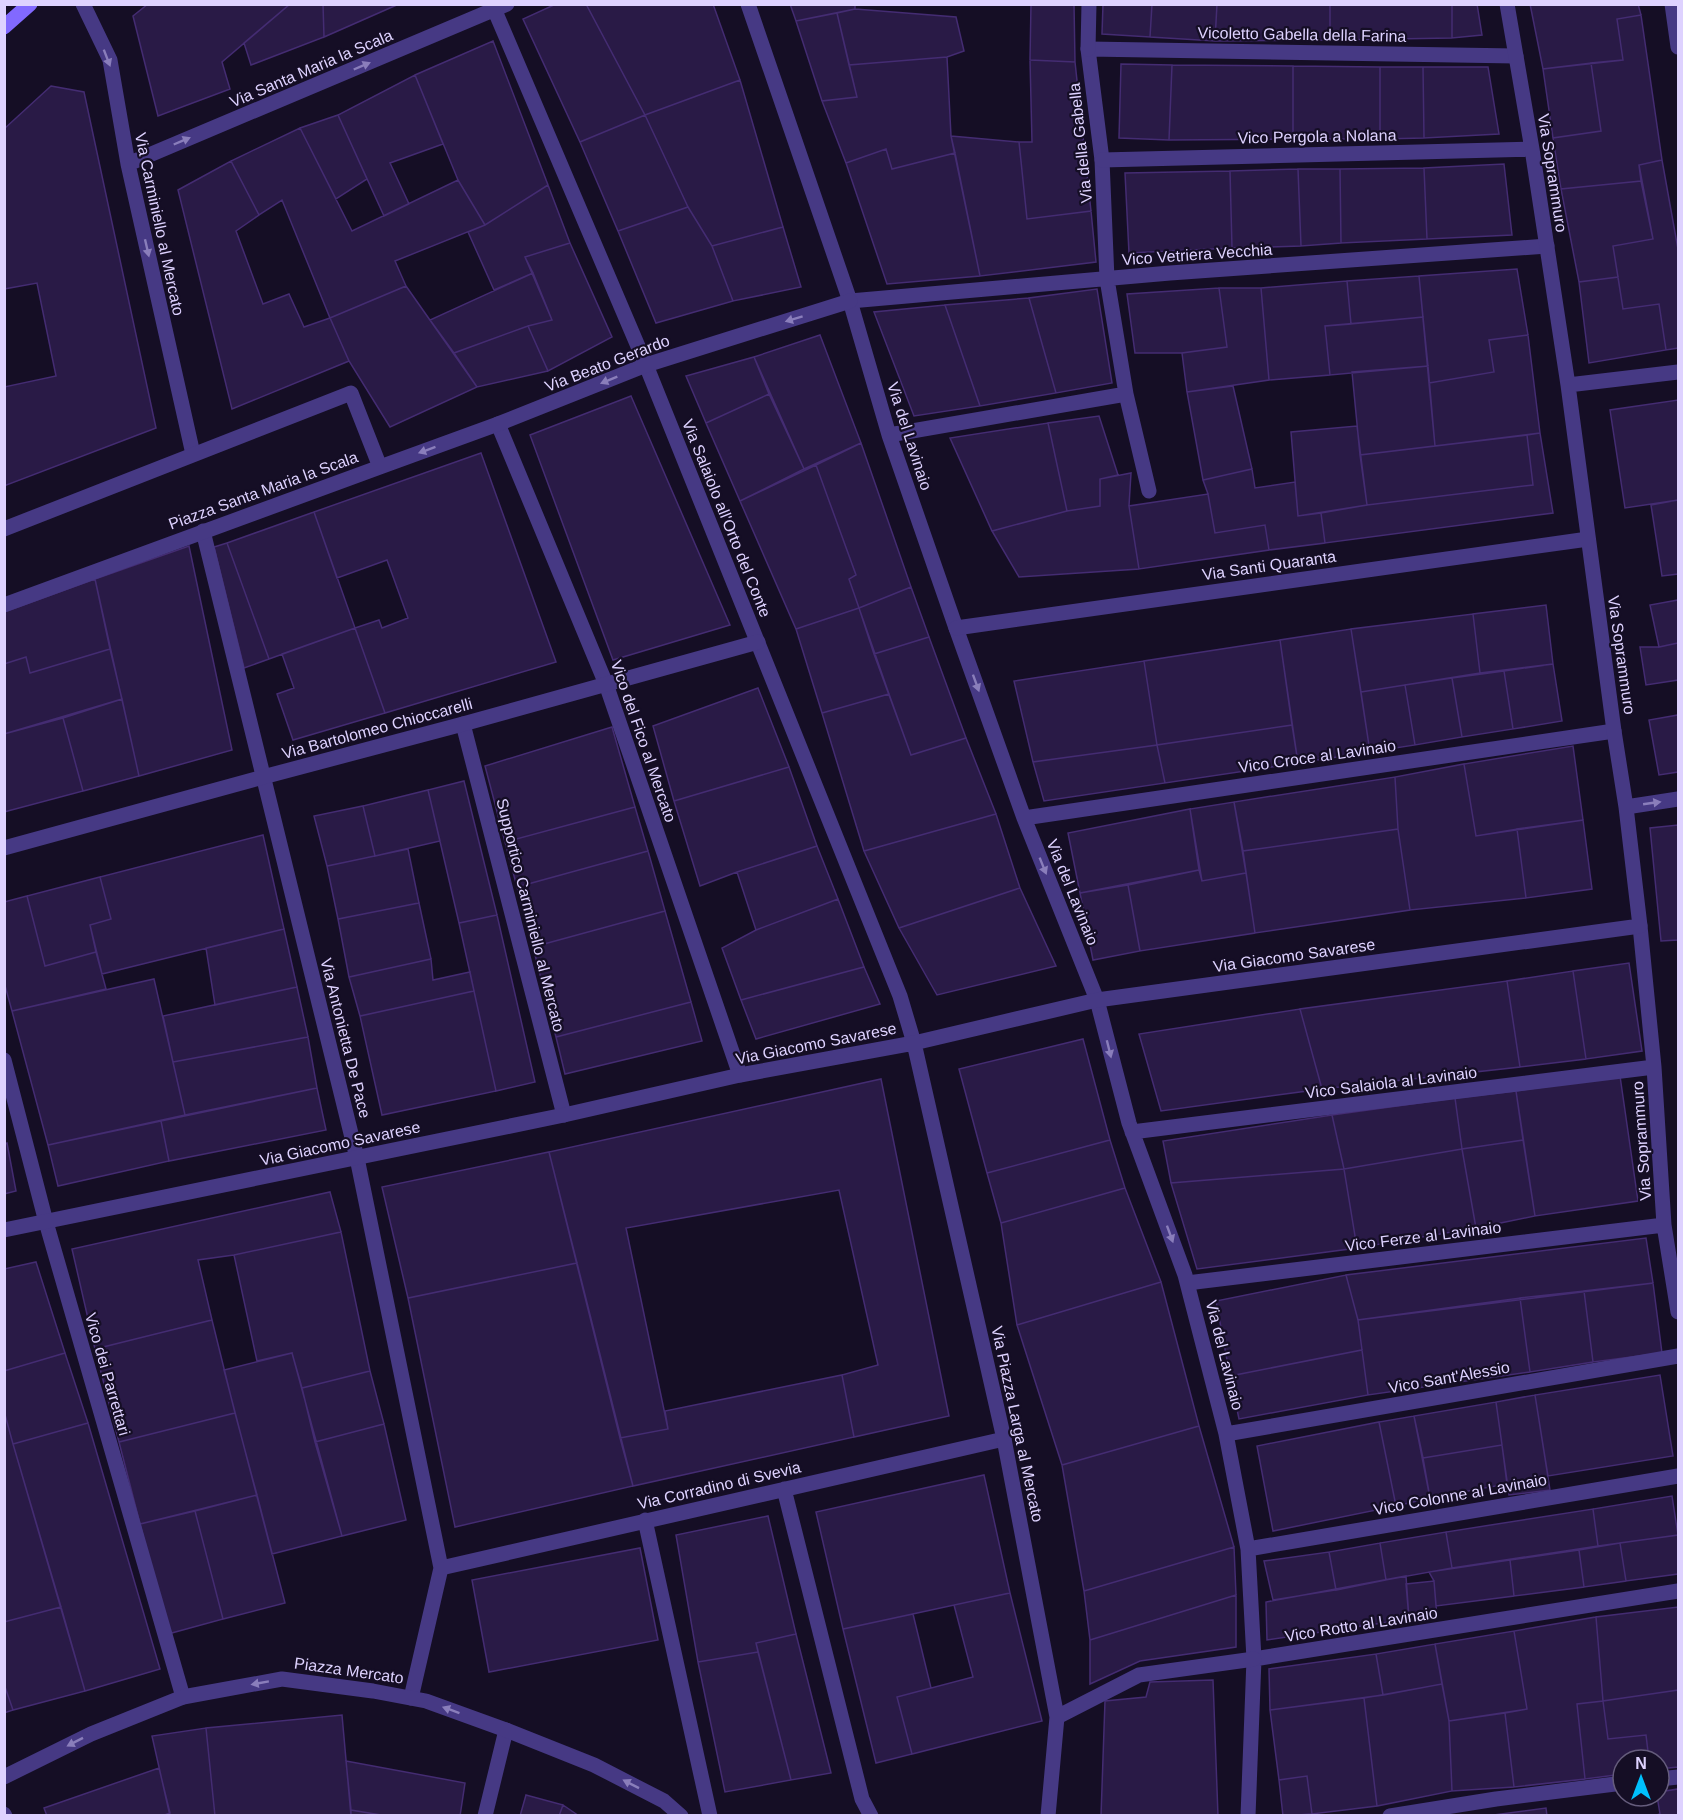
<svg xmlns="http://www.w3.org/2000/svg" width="1683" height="1820" font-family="Arial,sans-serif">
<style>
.building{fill:#291a46;stroke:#442c72;stroke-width:1.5}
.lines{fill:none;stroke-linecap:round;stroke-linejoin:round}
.lane{stroke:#463984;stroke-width:15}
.street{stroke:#463984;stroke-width:15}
.secondary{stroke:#8269ff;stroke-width:15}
.oneway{fill:#8a7ebb}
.labels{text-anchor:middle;stroke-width:4.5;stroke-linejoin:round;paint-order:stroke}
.street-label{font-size:16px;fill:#ded2ff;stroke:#150e25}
</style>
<rect width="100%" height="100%" fill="#150e25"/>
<path class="building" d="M148 4H290L222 62 230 89 158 116 133 16Z
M290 4H323L324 37 251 65 244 43Z
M323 4H399L324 37Z
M556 4H586L645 115 580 142 523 19Z
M586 4H713L740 80 645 115Z
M790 4H855V9L796 21Z
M1031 4H1074L1075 62 1030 60Z
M1103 4H1152L1150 37 1102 34Z
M1152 4H1217L1215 41 1150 37Z
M1217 4H1330V40L1215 41Z
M1330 4H1452V38L1330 40Z
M1452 4H1477L1482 35 1452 38Z
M1530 4H1638L1641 15 1617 19 1623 60 1543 69Z
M855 9 956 17 964 51 947 57 849 65 837 13Z
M837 13 857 97 822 101 796 21Z
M1641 15 1662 160 1639 165 1641 181 1561 189 1553 138 1601 131 1591 63 1623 60 1617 19Z
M493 41 548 185 485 225 458 180 415 75Z
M947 57 951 136 955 153 892 169 886 149 846 163 822 101 857 97 849 65Z
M1030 60 1075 62 1091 211 1027 219 1019 142H1032Z
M1591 63 1601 131 1553 138 1543 69Z
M1121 64 1172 65 1169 140 1119 138Z
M1172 65 1293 66V139L1169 140Z
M1293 66 1380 67V139H1293Z
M1380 67H1423L1424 138 1380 139Z
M1423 67H1488L1499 134 1424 138Z
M415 75 443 144 390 163 409 204 384 216 338 115Z
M740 80 783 227 712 246 688 207 645 115Z
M51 86 84 92 156 428 4 486V387L56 376 37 283 4 289V129Z
M338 115 367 179 336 199 300 128Z
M645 115 688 207 618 231 580 142Z
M300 128 352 231 458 180 485 225 395 261 406 286 330 318 282 200 259 215 231 161Z
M951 136 1019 142 1027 219 1091 211 1096 262 980 276Z
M886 149 892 169 955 153 980 276 887 284 846 163Z
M1662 160 1678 249V348L1666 350 1659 304 1623 309 1613 246 1653 239 1639 165Z
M231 161 259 215 236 231 263 304 289 294 304 327 330 318 349 361 232 409 178 190Z
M1504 164 1512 235 1427 239 1424 168Z
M1424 168 1427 239 1341 243 1340 169Z
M1298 169H1340L1341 243 1301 246Z
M1298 169 1301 246 1232 248 1230 171Z
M1230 171 1232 248 1129 253 1125 173Z
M1641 181 1653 239 1613 246 1618 277 1579 282 1561 189Z
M548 185 570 243 525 257 533 273 494 290 468 232 485 225Z
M688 207 712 246 733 301 656 323 618 231Z
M783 227 801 287 733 301 712 246Z
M570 243 612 337 548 371 528 326 552 320 525 257Z
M1517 269 1528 335 1489 340 1494 372 1429 383 1419 276Z
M533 273 552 320 528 326 454 353 430 320Z
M1419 276 1423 317 1351 324 1347 281Z
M1618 277 1623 309 1659 304 1666 350 1589 363 1579 282Z
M1347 281 1351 324 1325 326 1330 375 1269 380 1261 288Z
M406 286 477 387 390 427 349 361 330 318Z
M1219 288 1227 347 1182 353H1135L1127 294Z
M1219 288H1261L1269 380 1187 392 1182 353 1227 347Z
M1097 289 1112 383 1056 393 1029 298Z
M1029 298 1056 393 980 406 945 305Z
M945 305 980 406 914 416 874 312Z
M1423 317 1428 366 1330 375 1325 326Z
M528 326 548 371 477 387 454 353Z
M820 335 861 443 804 469 754 357Z
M1528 335 1540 433 1435 446 1429 383 1494 372 1489 340Z
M754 357 769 394 706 423 686 376Z
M1428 366 1435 446 1360 455 1352 372Z
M1233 386 1252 469 1203 480 1187 392Z
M769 394 804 469 740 501 706 423Z
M631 396 730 625 613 660 530 435Z
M1678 400V500L1625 508 1610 410Z
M1099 416 1118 475 1100 479V506L1067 511 1048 423Z
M1048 423 1067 511 992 531 950 438Z
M1357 426 1367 505 1298 516 1291 432Z
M1540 433 1553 513 1325 543 1321 513 1367 505 1533 485 1527 435Z
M1527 435 1533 485 1367 505 1360 455Z
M861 443 911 587 859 608 849 579 856 575 816 465Z
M481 453 556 662 385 713 355 628 379 620 382 628 408 618 387 560 337 578 314 512Z
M816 465 856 575 849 579 859 608 796 629 740 501Z
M1252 469 1255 488 1295 482 1298 516 1321 513 1325 543 1269 550 1265 525 1215 533 1208 494 1203 480Z
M1131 473 1129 506 1139 569 1019 577 992 531 1067 511 1100 506V479Z
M1208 494 1215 533 1265 525 1269 550 1139 569 1129 506Z
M1678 500V574L1662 576 1651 505Z
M314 512 355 628 269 659 227 543Z
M227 543 269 659 244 668 214 547Z
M189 546 232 750 139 776 95 579Z
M95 579 110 649 30 673 26 657 4 664V612Z
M911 587 929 637 874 654 859 608Z
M1678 600V643L1659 647 1650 605Z
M1546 605 1553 664 1480 673 1473 614Z
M859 608 889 694 822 713 796 629Z
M1473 614 1480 673 1361 692 1351 629Z
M355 628 385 713 293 740 277 694 294 688 282 654Z
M1351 629 1370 752 1298 763 1280 640Z
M929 637 966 738 911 755 874 654Z
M1280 640 1292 725 1157 745 1144 661Z
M1678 643V680L1646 685 1640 647H1659Z
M110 649 122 699 4 734V664L26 657 30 673Z
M1144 661 1157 745 1033 762 1014 681Z
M1553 664 1562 721 1513 729 1504 671Z
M1504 671 1513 729 1462 737 1452 678Z
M1452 678 1462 737 1415 745 1405 685Z
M1405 685 1415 745 1370 752 1361 692Z
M758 688 789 767 674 801 653 726Z
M889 694 911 755 966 738 996 814 864 851 822 713Z
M122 699 139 776 83 791 63 718Z
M1678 715V772L1659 775 1649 720Z
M63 718 83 791 4 812V734Z
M1292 725 1298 763 1165 783 1157 745Z
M612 727 635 807 505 842 485 766Z
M1157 745 1165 783 1044 801 1033 762Z
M1573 746 1583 820 1476 836 1464 764Z
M1464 764 1476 836 1517 829 1526 898 1410 910 1398 829 1395 777Z
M789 767 817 846 737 872 700 886 674 801Z
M1395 777 1398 829 1243 851 1234 802Z
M464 781 497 915 459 923 428 790Z
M428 790 440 841 375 856 363 806Z
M1234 802 1246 873 1202 881 1190 809Z
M363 806 375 856 327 866 314 816Z
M635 807 648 851 517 887 505 842Z
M1190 809 1199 870 1080 893 1068 833Z
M996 814 1020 888 899 928 864 851Z
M1583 820 1592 889 1526 898 1517 829Z
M1678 825V940L1661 941 1650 828Z
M1398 829 1410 910 1255 933 1243 851Z
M263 835 284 929 102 974 90 925 111 919 100 877Z
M817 846 838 899 756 930 737 872Z
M408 849 419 903 338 919 327 866Z
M648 851 665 911 533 947 517 887Z
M1199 870 1202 881 1246 873 1255 933 1140 951 1128 885Z
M100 877 111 919 90 925 96 952 45 966 27 896Z
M1128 885 1140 951 1093 960 1080 893Z
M1020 888 1056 966 937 995 899 928Z
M27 896 45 966 96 952 106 989 12 1011 4 982V902Z
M838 899 864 967 741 1000 722 948 756 930Z
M419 903 431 959 349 977 338 919Z
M665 911 691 1002 556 1037 533 947Z
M497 915 535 1082 496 1091 459 923Z
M284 929 297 987 215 1005 206 948Z
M431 959 433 980 470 972 474 991 360 1016 349 977Z
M1629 963 1642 1051 1586 1059 1573 971Z
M864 967 880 1004 756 1039 741 1000Z
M1573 971 1586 1059 1520 1067 1507 981Z
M154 979 185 1115 48 1145 12 1011Z
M1507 981 1520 1067 1322 1089 1300 1009Z
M297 987 308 1037 173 1062 163 1016Z
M474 991 496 1091 382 1115 360 1016Z
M691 1002 702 1041 565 1074 556 1037Z
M1300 1009 1322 1089 1161 1111 1139 1034Z
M308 1037 317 1088 185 1115 173 1062Z
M1083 1039 1110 1140 987 1173 959 1069Z
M1620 1076 1638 1201 1535 1216 1516 1091Z
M881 1079 949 1416 854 1437 842 1375 878 1365 839 1190 626 1228 668 1429 620 1438 549 1152Z
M317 1088 326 1130 169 1161 161 1121Z
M1516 1091 1523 1140 1462 1149 1455 1098Z
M1455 1098 1462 1149 1344 1169 1332 1115Z
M1332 1115 1344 1169 1171 1183 1163 1141Z
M161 1121 169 1161 58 1186 48 1145Z
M1110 1140 1125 1188 1001 1223 987 1173Z
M1523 1140 1535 1216 1476 1228 1462 1149Z
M7 1143 16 1191 4 1194V1144Z
M1462 1149 1476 1228 1357 1248 1344 1169Z
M549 1152 577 1263 408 1298 382 1187Z
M1344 1169 1357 1248 1197 1269 1171 1183Z
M1125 1188 1161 1282 1017 1325 1001 1223Z
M330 1192 341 1232 234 1255 198 1260 212 1320 95 1349 72 1249Z
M341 1232 370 1371 302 1388 292 1353 257 1361 234 1255Z
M1646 1238 1653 1283 1358 1320 1346 1275Z
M36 1262 65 1353 4 1371V1269Z
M577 1263 633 1486 455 1527 408 1298Z
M1346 1275 1358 1320 1362 1350 1230 1376 1216 1301Z
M1161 1282 1199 1426 1062 1465 1017 1325Z
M1653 1283 1662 1353 1593 1362 1584 1291Z
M1584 1291 1593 1362 1530 1372 1520 1298Z
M1520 1298 1530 1372 1368 1395 1358 1320Z
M212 1320 235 1413 119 1442 95 1349Z
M1362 1350 1368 1395 1239 1419 1230 1376Z
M65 1353 88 1423 13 1444 4 1411V1371Z
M292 1353 342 1536 272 1554 224 1370Z
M370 1371 384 1424 315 1442 302 1388Z
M842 1375 854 1437 633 1486 620 1438 668 1429 665 1411Z
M1660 1375 1673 1456 1548 1476 1535 1395Z
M1535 1395 1550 1490 1509 1495 1496 1402Z
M1496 1402 1502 1445 1423 1458 1414 1416Z
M4 1411 13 1444 61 1607 4 1622Z
M235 1413 257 1495 140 1524 119 1442Z
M1414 1416 1430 1498 1396 1506 1379 1422Z
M1379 1422 1396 1506 1273 1531 1257 1446Z
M88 1423 160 1669 85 1691 13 1444Z
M384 1424 406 1520 342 1536 315 1442Z
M1199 1426 1234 1547 1084 1591 1062 1465Z
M1502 1445 1507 1484 1430 1498 1423 1458Z
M984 1475 1010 1593 843 1629 816 1512Z
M257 1495 285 1603 223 1619 195 1511Z
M1672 1496 1678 1535 1598 1546 1593 1509Z
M1593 1509 1598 1546 1452 1568 1446 1532Z
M195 1511 223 1619 168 1634 140 1524Z
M768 1516 796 1634 756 1643 758 1652 698 1662 676 1535Z
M1446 1532 1452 1568 1386 1580 1380 1543Z
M1678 1535V1574L1626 1581 1620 1543Z
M1380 1543 1386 1580 1336 1590 1329 1552Z
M1620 1543 1626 1581 1584 1587 1579 1550Z
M1234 1547 1236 1595 1090 1640 1084 1591Z
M640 1548 658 1640 489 1672 472 1580Z
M1579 1550 1584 1587 1514 1596 1510 1560Z
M1329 1552 1336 1590 1273 1600 1264 1561Z
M1510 1560 1514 1596 1436 1606 1434 1581 1429 1572Z
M1406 1576 1409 1619 1267 1640 1266 1602Z
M1434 1581 1437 1617 1409 1619 1406 1584Z
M1010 1593 1042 1721 912 1754 897 1697 973 1677 954 1605Z
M1236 1595V1647L1140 1661 1090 1684V1640Z
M61 1607 85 1691 13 1710 4 1684V1622Z
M1678 1607V1690L1603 1701 1596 1617Z
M913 1614 931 1688 897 1697 912 1754 876 1763 843 1629Z
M1596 1617 1603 1701 1577 1704 1585 1779 1514 1787 1505 1713 1527 1709 1514 1631Z
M1514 1631 1527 1709 1449 1721 1435 1644Z
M796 1634 831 1773 791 1780 756 1643Z
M1435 1644 1442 1684 1383 1695 1376 1654Z
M758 1652 791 1780 725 1792 698 1662Z
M1376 1654 1383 1695 1270 1710 1269 1669Z
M1213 1680 1218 1816H1101L1105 1701 1146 1697 1150 1682Z
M4 1684 13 1710 4 1713Z
M1442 1684 1449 1721 1452 1791 1377 1806 1364 1698Z
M1678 1690V1767L1659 1769V1760H1649L1646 1735 1608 1739 1603 1701Z
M1364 1698 1377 1806 1312 1814 1307 1776 1279 1780 1270 1710Z
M1603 1701 1608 1739 1646 1735 1649 1760H1623V1774L1585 1779 1577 1704Z
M1505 1713 1514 1787 1452 1791 1449 1721Z
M342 1715 351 1816H215L206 1728Z
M206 1728 215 1816H170L152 1736Z
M346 1761 465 1783 460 1816H387L351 1810Z
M159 1768 170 1813 162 1816H47L44 1808Z
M1307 1776 1312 1814 1283 1816 1279 1780Z
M1678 1789V1816H1653L1660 1814 1657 1796H1659V1792Z
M526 1795 563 1805 559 1816H520Z
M563 1805 579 1816H559Z
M1546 1808 1547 1816H1486Z
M351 1810 387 1816H351Z"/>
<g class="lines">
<path class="lane" d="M83 4 110 60 128 164 193 454
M748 4 850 301 889 435 956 628 1024 818 1097 1000 1129 1123 1185 1275 1226 1434 1248 1549 1254 1659 1248 1816
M495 11 646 365 900 996 914 1043
M128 164 507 4
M850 301 1170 273 1547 246
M1126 394 1107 279 1102 160 1088 49 1516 56
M498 424 606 684 740 1075
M889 435 1126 394 1149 491
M203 531 357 1158 441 1568 411 1698
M463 724 564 1115
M1024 818 1614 731
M1640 926 1654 1067 1664 1225 1678 1312
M4 1060 46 1222 183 1697
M1132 1132 1654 1067
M1187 1283 1664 1225
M1226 1434 1678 1356
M784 1489 862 1799 871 1816
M645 1520 710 1816
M1248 1549 1678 1476
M441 1568 1004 1439
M1254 1659 1678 1591
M1659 1779 1678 1777
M4 1814 5 1816
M485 1816 506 1730
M1390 1816 1496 1799 1623 1783"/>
<path class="street" d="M1672 4 1678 47
M1088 49 1089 4
M1102 160 1532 149
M1568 385 1678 372
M380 467 498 424 646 365 850 301
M4 529 351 393 380 467 4 605
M956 628 1588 539
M1626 807 1678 799
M4 848 263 777 463 724 758 642
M914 1043 1004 1439 1057 1717 1048 1816
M4 1230 564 1115 740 1075 914 1043 1097 1000 1640 926 1626 807 1614 731 1568 385 1532 149 1507 4
M1057 1717 1139 1675 1254 1659
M4 1777 91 1734 183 1697 282 1679 373 1691 426 1701 506 1730 594 1765 664 1801 681 1816"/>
<path class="secondary" d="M4 27 30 4"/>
</g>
<defs><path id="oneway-solid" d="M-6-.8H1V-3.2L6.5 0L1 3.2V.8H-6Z" transform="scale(1.5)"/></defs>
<g class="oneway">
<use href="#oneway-solid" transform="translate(107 58) rotate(69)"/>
<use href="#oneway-solid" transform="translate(362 66) rotate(-23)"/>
<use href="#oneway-solid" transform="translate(182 141) rotate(-23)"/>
<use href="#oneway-solid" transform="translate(147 248) rotate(77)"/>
<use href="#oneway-solid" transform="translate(794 319) rotate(163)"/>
<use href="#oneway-solid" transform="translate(609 380) rotate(158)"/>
<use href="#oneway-solid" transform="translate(427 450) rotate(160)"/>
<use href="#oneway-solid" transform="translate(976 683) rotate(70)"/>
<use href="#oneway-solid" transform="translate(1652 803) rotate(-8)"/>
<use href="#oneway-solid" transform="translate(1043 866) rotate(68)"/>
<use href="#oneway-solid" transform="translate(1109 1049) rotate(76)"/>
<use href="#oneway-solid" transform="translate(1170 1234) rotate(70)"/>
<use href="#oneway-solid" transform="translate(260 1683) rotate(170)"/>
<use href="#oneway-solid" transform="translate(451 1710) rotate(-160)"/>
<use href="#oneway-solid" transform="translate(75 1742) rotate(153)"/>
<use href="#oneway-solid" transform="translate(631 1784) rotate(-153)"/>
</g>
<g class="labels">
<g class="street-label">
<text transform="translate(1302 34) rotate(1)" y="6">Vicoletto Gabella della Farina</text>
<text transform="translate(311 68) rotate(-23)" y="6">Via Santa Maria la Scala</text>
<text transform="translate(1317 136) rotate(-1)" y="6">Vico Pergola a Nolana</text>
<text transform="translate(1080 143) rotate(-96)" y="6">Via della Gabella</text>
<text transform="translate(1553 173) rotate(81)" y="6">Via Soprammuro</text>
<text transform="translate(160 224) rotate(78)" y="6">Via Carminiello al Mercato</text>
<text transform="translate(1197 254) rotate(-4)" y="6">Vico Vetriera Vecchia</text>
<text transform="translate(607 363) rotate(-21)" y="6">Via Beato Gerardo</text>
<text transform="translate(910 436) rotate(72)" y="6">Via del Lavinaio</text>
<text transform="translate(263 490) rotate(-20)" y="6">Piazza Santa Maria la Scala</text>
<text transform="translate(727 518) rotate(68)" y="6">Via Salaiolo all'Orto del Conte</text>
<text transform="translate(1269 565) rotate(-8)" y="6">Via Santi Quaranta</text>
<text transform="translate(1622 655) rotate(82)" y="6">Via Soprammuro</text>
<text transform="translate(377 728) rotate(-15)" y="6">Via Bartolomeo Chioccarelli</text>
<text transform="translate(644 741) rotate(71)" y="6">Vico del Fico al Mercato</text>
<text transform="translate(1317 756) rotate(-8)" y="6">Vico Croce al Lavinaio</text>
<text transform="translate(1073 892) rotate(68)" y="6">Via del Lavinaio</text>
<text transform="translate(531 915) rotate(76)" y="6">Supportico Carminiello al Mercato</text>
<text transform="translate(1294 955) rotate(-8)" y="6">Via Giacomo Savarese</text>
<text transform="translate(346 1038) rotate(76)" y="6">Via Antonietta De Pace</text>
<text transform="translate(816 1043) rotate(-11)" y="6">Via Giacomo Savarese</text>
<text transform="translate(1391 1082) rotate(-7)" y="6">Vico Salaiola al Lavinaio</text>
<text transform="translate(1641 1141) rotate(-94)" y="6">Via Soprammuro</text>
<text transform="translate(340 1143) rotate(-12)" y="6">Via Giacomo Savarese</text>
<text transform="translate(1423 1236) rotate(-7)" y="6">Vico Ferze al Lavinaio</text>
<text transform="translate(1225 1355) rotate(76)" y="6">Via del Lavinaio</text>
<text transform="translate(108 1374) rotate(74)" y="6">Vico dei Parrettari</text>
<text transform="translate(1449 1377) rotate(-10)" y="6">Vico Sant'Alessio</text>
<text transform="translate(1018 1424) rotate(78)" y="6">Via Piazza Larga al Mercato</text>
<text transform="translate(719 1485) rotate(-13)" y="6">Via Corradino di Svevia</text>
<text transform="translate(1460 1494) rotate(-10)" y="6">Vico Colonne al Lavinaio</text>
<text transform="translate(1361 1624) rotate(-9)" y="6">Vico Rotto al Lavinaio</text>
<text transform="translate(349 1670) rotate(8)" y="6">Piazza Mercato</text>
</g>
</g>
<rect width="1683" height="1820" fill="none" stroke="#ded2ff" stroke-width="12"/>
<g transform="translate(1641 1778)"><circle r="28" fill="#150e25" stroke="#655c7c" stroke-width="1.5"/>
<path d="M0-4.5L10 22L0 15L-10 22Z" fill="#00c0fd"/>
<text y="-9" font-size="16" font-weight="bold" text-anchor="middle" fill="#ded2ff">N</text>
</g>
</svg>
